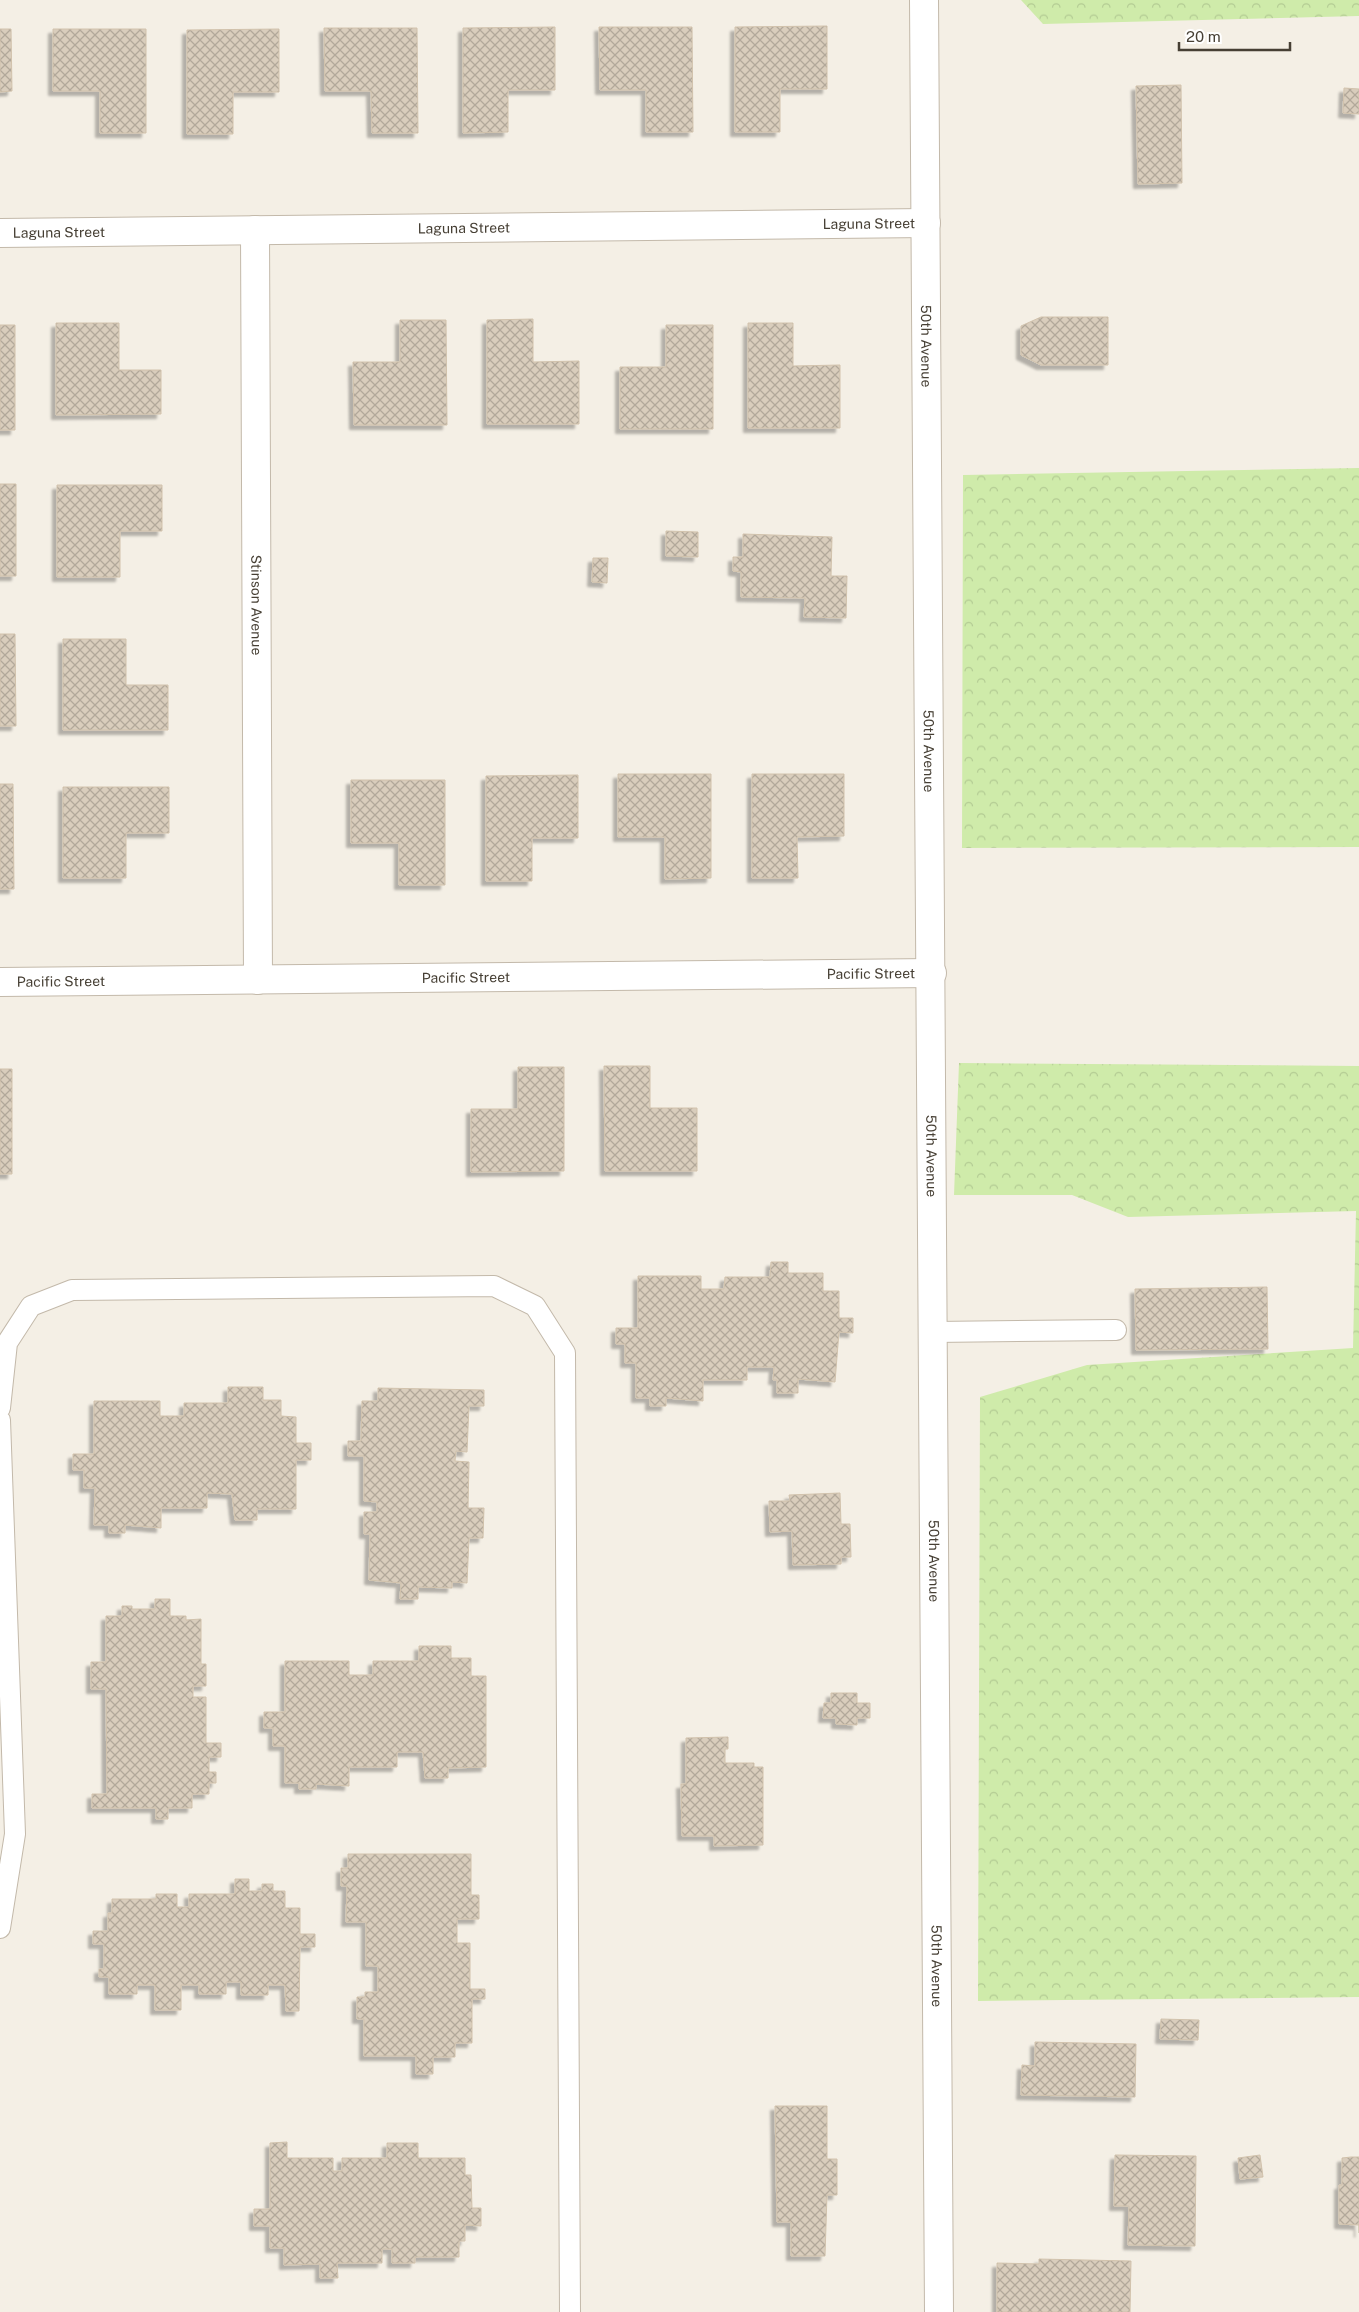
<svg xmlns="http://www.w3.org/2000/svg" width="1359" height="2312" font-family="'Public Sans',sans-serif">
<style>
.forest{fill:url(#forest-crowns)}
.building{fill:url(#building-cross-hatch);stroke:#d1c2ac;filter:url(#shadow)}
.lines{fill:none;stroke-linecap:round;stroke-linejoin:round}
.service-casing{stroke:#c3b9aa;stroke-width:22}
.minor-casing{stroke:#c3b9aa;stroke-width:30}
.service{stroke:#fff;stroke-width:20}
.minor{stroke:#fff;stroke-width:28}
.labels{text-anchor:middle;stroke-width:4.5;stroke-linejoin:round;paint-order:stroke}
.street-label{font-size:14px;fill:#463f34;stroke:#fff}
</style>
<defs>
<pattern id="forest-crowns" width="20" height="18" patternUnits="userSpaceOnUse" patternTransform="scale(1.25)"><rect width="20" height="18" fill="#cfebaa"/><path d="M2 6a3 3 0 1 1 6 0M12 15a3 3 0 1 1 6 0" fill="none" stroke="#b3cb93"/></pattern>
<pattern id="building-cross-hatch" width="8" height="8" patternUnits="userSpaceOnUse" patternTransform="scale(1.25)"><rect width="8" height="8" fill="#d9cdbc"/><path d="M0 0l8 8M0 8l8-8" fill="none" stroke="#b2a89a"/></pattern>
<filter id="shadow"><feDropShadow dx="-4.5" dy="4.5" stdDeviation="1" flood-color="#0004"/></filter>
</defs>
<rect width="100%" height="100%" fill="#f4efe5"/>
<path class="forest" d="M1021 0H1359V16L1043 24Z
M1359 468V847L962 848 963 475Z
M959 1063 1359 1066V1997L978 2001 980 1397 1087 1365 1353 1348 1356 1211 1128 1217 1072 1195H954Z"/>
<path class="building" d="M827 26V89H780V132H735V27Z
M555 27V90H508V132L463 133V28Z
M599 27H692L693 132H646V90H600Z
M324 28H417L418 133H372L371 91H325Z
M0 29H11L12 91 0 92Z
M53 29H146V133H100V91H53Z
M279 29V92H233V134H187V30Z
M1181 85 1182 183 1138 184 1136 86Z
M1344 88 1359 89V114L1343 113Z
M1041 317H1108V365H1041L1021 355V326Z
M533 319V362L579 361V424H487V320Z
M400 320H446L447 425H354L353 362H400Z
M56 323H119V370H161V414L56 415Z
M748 323H793V366L840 365V428H748Z
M0 325H15V430H0Z
M666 325H713V429H620V367H666Z
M0 484H16V576H0Z
M57 485H162V531H120V577H57Z
M666 531 698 532V557L666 556Z
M743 534 832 537 831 576H847L846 618 804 617 805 598 741 597V572L733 571V557H743Z
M593 558H608L607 583 592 582Z
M0 634H15L16 726H0Z
M63 639H126V685H168V730H63Z
M618 774H711V878L665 879V837H618Z
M752 774H844V836L797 837 798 878H752Z
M578 775V838H532V881H486V776Z
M351 780H445V885H399V843H351Z
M0 784H13L14 889H0Z
M63 787H169V833H126V878H63Z
M604 1066H650V1108H697V1171H605Z
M518 1067H564V1171L471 1172V1109H518Z
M0 1069H12V1174H0Z
M771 1262H788V1273H823V1291H839V1318H853V1333L839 1332 835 1382 798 1379V1393H777V1380H773L774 1367H747V1380H703V1401L666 1398V1406H650V1398H636V1363H625V1344H616V1328H638V1276H701V1289H724L725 1277H770Z
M1267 1287 1268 1349 1136 1350 1135 1289Z
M228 1387H263V1400H281V1416L296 1417V1443H311V1460H296V1509H257V1520H235L232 1494 207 1493V1508H161V1528L125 1525V1533H109V1525H94L95 1488H84V1470H73V1454H94V1401H160V1416H184V1403H228Z
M378 1388 484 1390V1406H469L467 1452 456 1451 455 1461 469 1462 468 1508H484L483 1538H469L467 1583 452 1582V1588L418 1587V1599H400L401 1583 369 1580 370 1534H364V1512H377V1502L364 1501V1456H348V1441H361L362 1401H378Z
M840 1493 841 1524H850L851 1557H841V1564L793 1565 792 1531 770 1532 769 1501H790L789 1495Z
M155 1599H170V1616H186V1620L201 1619V1664H206V1686H193V1697H206V1743H221V1757H209V1772H216V1783H209V1794H192V1808H168V1819H156V1808H92V1794H107L106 1689H91V1662H106V1616H122V1606H132V1609H155Z
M419 1646H451V1658H471V1676H486V1767L448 1768V1778H425L423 1752H397V1767H349V1786L316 1784V1789H299V1783H285V1746H273V1728H264V1712H285V1661H349V1675H373V1661H419Z
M831 1693H857V1703H870V1718H857V1725L836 1724V1718H823L824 1703H831Z
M728 1737V1749H725V1763H754V1767H763V1845L714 1846V1836H682L681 1784H686V1738Z
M348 1854H471V1895H479V1919H457V1943H470V1989H485V1999H472V2043H455V2057H433V2074H416V2056H364V2019H357V1997H365V1992H378V1966H366V1922H346L347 1886H341V1868H348Z
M235 1879H249V1891H262V1884H273V1891H285V1908H300V1934H315V1947H300L299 2011H286L285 1985H268V1995H241V1982H226V1994H199V1985H181V2010H155V1985H137V1994H109V1977H99V1969H104V1944H93V1931H108V1913H112V1899H156V1894H177V1907H189V1894H235Z
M1161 2019 1199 2020 1198 2040 1160 2039Z
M1035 2042 1136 2044 1135 2097 1021 2095 1022 2065 1035 2066Z
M775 2106H827V2159H837V2195H827L825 2256H791V2222H777Z
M287 2142V2158H333V2171H342V2158H387V2143H418V2158H465V2175H471L472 2208H481V2226L465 2225V2241H459V2257H415V2263H392V2249H382V2263H337L338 2278H320V2264L284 2265V2248H270V2226H254V2209H270V2143Z
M1115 2155 1196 2156 1195 2246 1128 2245 1129 2206H1114Z
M1260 2155 1263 2177 1240 2179 1238 2158Z
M1351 2157H1359V2233V2225L1339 2224V2185H1342V2158Z
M1039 2259 1131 2261 1130 2312H997V2263L1039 2264Z"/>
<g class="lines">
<g class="service-casing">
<path id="service" d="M934 1332 1116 1330
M0 1408 7 1343 31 1306 72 1290 494 1286 535 1306 565 1353 570 2312
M0 1420 15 1834 0 1928"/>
</g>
<g class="minor-casing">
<g id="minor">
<path id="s1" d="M924 0 939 2312"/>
<path id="s2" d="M255 230 258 980"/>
<path id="s3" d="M0 233 926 223"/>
<path id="s4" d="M0 982 932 973"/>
</g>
</g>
<use href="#service" class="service"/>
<use href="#minor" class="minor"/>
</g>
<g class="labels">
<g class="street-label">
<text dy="5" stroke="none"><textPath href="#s3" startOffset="869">Laguna Street</textPath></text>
<text dy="5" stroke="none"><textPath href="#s3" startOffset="464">Laguna Street</textPath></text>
<text dy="5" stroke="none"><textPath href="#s3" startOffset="59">Laguna Street</textPath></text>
<text dy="5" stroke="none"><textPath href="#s1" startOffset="346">50th Avenue</textPath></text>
<text dy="5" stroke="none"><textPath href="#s2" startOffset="375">Stinson Avenue</textPath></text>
<text dy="5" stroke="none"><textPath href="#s1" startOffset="751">50th Avenue</textPath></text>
<text dy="5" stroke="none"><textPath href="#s4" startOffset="871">Pacific Street</textPath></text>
<text dy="5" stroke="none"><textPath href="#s4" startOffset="466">Pacific Street</textPath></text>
<text dy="5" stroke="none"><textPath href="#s4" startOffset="61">Pacific Street</textPath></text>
<text dy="5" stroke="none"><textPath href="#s1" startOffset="1156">50th Avenue</textPath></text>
<text dy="5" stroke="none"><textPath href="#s1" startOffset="1561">50th Avenue</textPath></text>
<text dy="5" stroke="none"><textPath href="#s1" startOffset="1966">50th Avenue</textPath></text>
</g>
</g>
<path d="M1179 42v8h111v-8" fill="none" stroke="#463f34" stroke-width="2.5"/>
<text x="1186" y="42" font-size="15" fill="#463f34" stroke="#ffffff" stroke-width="4" paint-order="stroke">20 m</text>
</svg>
